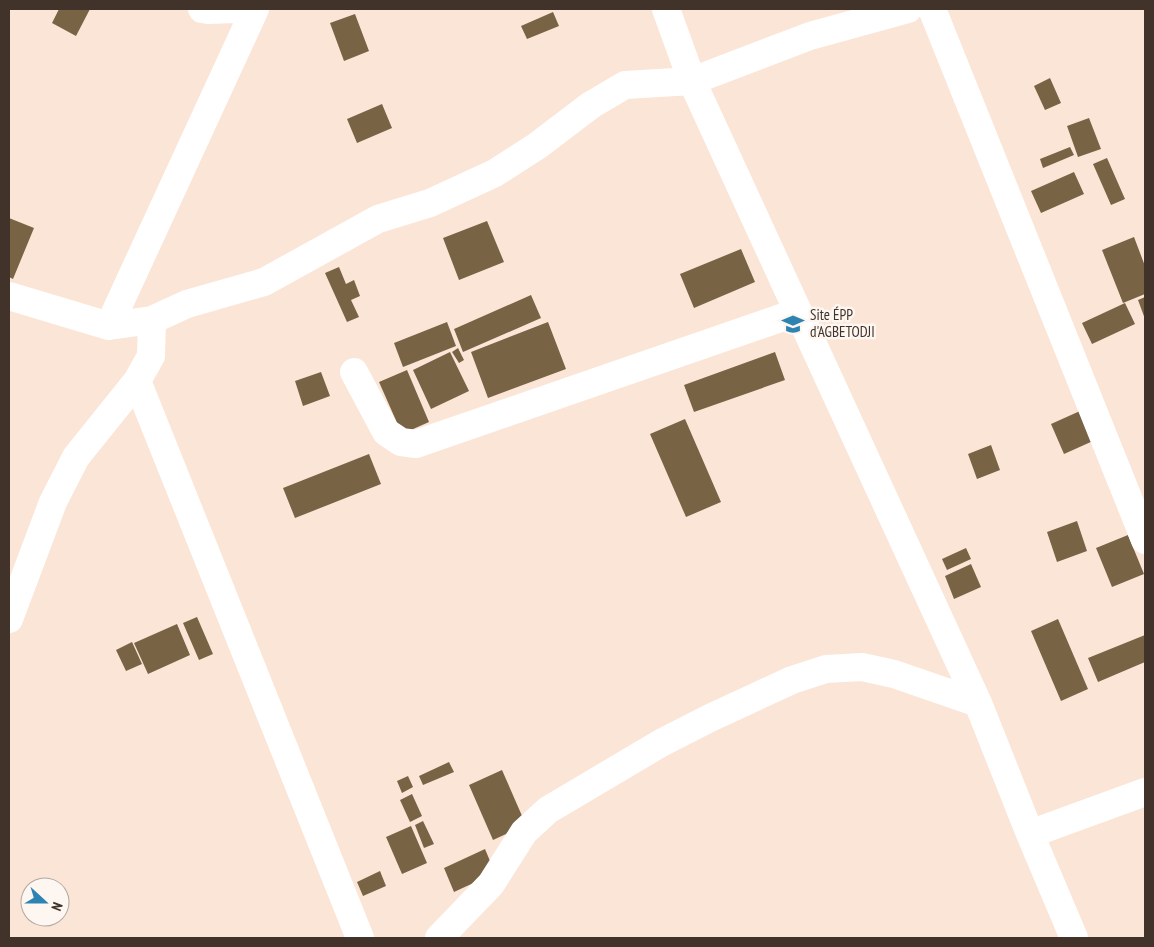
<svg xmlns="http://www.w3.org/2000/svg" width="1154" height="947" font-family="'PT Sans Narrow',sans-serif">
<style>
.building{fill:#786345}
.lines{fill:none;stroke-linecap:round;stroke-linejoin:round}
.minor{stroke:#fff;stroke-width:28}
.labels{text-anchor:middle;stroke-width:5;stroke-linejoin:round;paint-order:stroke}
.poi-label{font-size:15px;fill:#41332a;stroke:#fdf6f1;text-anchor:start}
</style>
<rect width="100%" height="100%" fill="#fbe5d6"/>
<path class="building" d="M59 9H90L76 36 52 23Z
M553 12 559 26 527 39 521 26Z
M355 14 369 51 344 61 330 23Z
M1050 78 1061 103 1045 110 1034 86Z
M382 104 392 128 357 143 347 119Z
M1089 118 1101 149 1078 157 1067 126Z
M1070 147 1074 155 1043 168 1040 159Z
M1107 158 1125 199 1111 205 1093 164Z
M1074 172 1084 194 1041 213 1031 191Z
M9 218 34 228 13 279 9 277Z
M487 221 504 262 459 280 443 238Z
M1134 237 1145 266V294L1123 303 1102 250Z
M741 249 755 282 694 308 680 274Z
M339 267 346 284 354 280 360 296 351 300 359 317 347 322 325 273Z
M531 295 541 318 463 352 454 329Z
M1145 297V319L1138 300Z
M1125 303 1135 324 1092 344 1082 323Z
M447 322 456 346 403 367 394 343Z
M548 322 566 369 488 398 471 352Z
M458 348 464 360 459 363 452 352Z
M450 352 469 391 431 409 413 370Z
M775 352 785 380 694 412 684 385Z
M407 370 429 422 402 434 379 382Z
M321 372 330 396 303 406 295 381Z
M1080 411 1093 441 1064 454 1051 424Z
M685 419 721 502 686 517 650 434Z
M991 445 1000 470 977 479 968 454Z
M369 454 381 484 295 518 283 488Z
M1077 521 1087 551 1057 562 1047 532Z
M1128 535 1144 574 1112 587 1096 548Z
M966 548 971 559 947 570 942 559Z
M971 564 981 587 954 599 945 576Z
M197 617 213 654 199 660 183 623Z
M1058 619 1088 689 1061 701 1031 631Z
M177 624 190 655 148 674 134 643Z
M1145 635V662L1098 682 1088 658Z
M132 642 142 664 126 671 116 650Z
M449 762 454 772 423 785 419 776Z
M502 770 526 825 493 840 469 785Z
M408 776 413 787 402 793 397 781Z
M412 794 422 816 410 822 400 800Z
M423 821 434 844 424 848 415 825Z
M411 826 427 863 402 874 386 837Z
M485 849 495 873 454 892 444 868Z
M380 871 386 886 363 896 357 882Z"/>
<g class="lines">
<path class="minor" d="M202 9 208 10 236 9
M666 9 692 81 978 703 1030 834 1074 938
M932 9 1145 540
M9 296 109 326 152 320 187 304 264 282 378 219 430 203 495 173 537 146 591 105 625 85 692 81 810 36 908 9
M109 326 255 9
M354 372 386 432 401 442 416 444 798 312
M137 381 360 938
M9 619 53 502 76 457 137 381 151 356 152 320
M1030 834 1145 792
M439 938 491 884 524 832 548 810 661 743 710 718 792 680 826 669 862 667 894 674 978 703"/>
</g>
<defs>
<g id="school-bare" transform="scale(1.725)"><path d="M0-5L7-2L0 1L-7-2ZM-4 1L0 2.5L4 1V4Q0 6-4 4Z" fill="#2d84b3" stroke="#fdf6f1" stroke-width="2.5" paint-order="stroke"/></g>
</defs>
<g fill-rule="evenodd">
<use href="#school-bare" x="793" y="324"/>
</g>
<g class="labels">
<g class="poi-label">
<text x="810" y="320">Site ÉPP<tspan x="810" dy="17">d'AGBETODJI</tspan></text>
</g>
</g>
<rect width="1154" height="947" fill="none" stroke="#41332a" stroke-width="20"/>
<g transform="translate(45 902) rotate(111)"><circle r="24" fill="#fdf6f1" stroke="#b2a8a1"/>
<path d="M0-4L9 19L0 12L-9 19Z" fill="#2d84b3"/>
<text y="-8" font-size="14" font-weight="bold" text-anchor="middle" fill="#41332a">N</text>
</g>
</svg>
